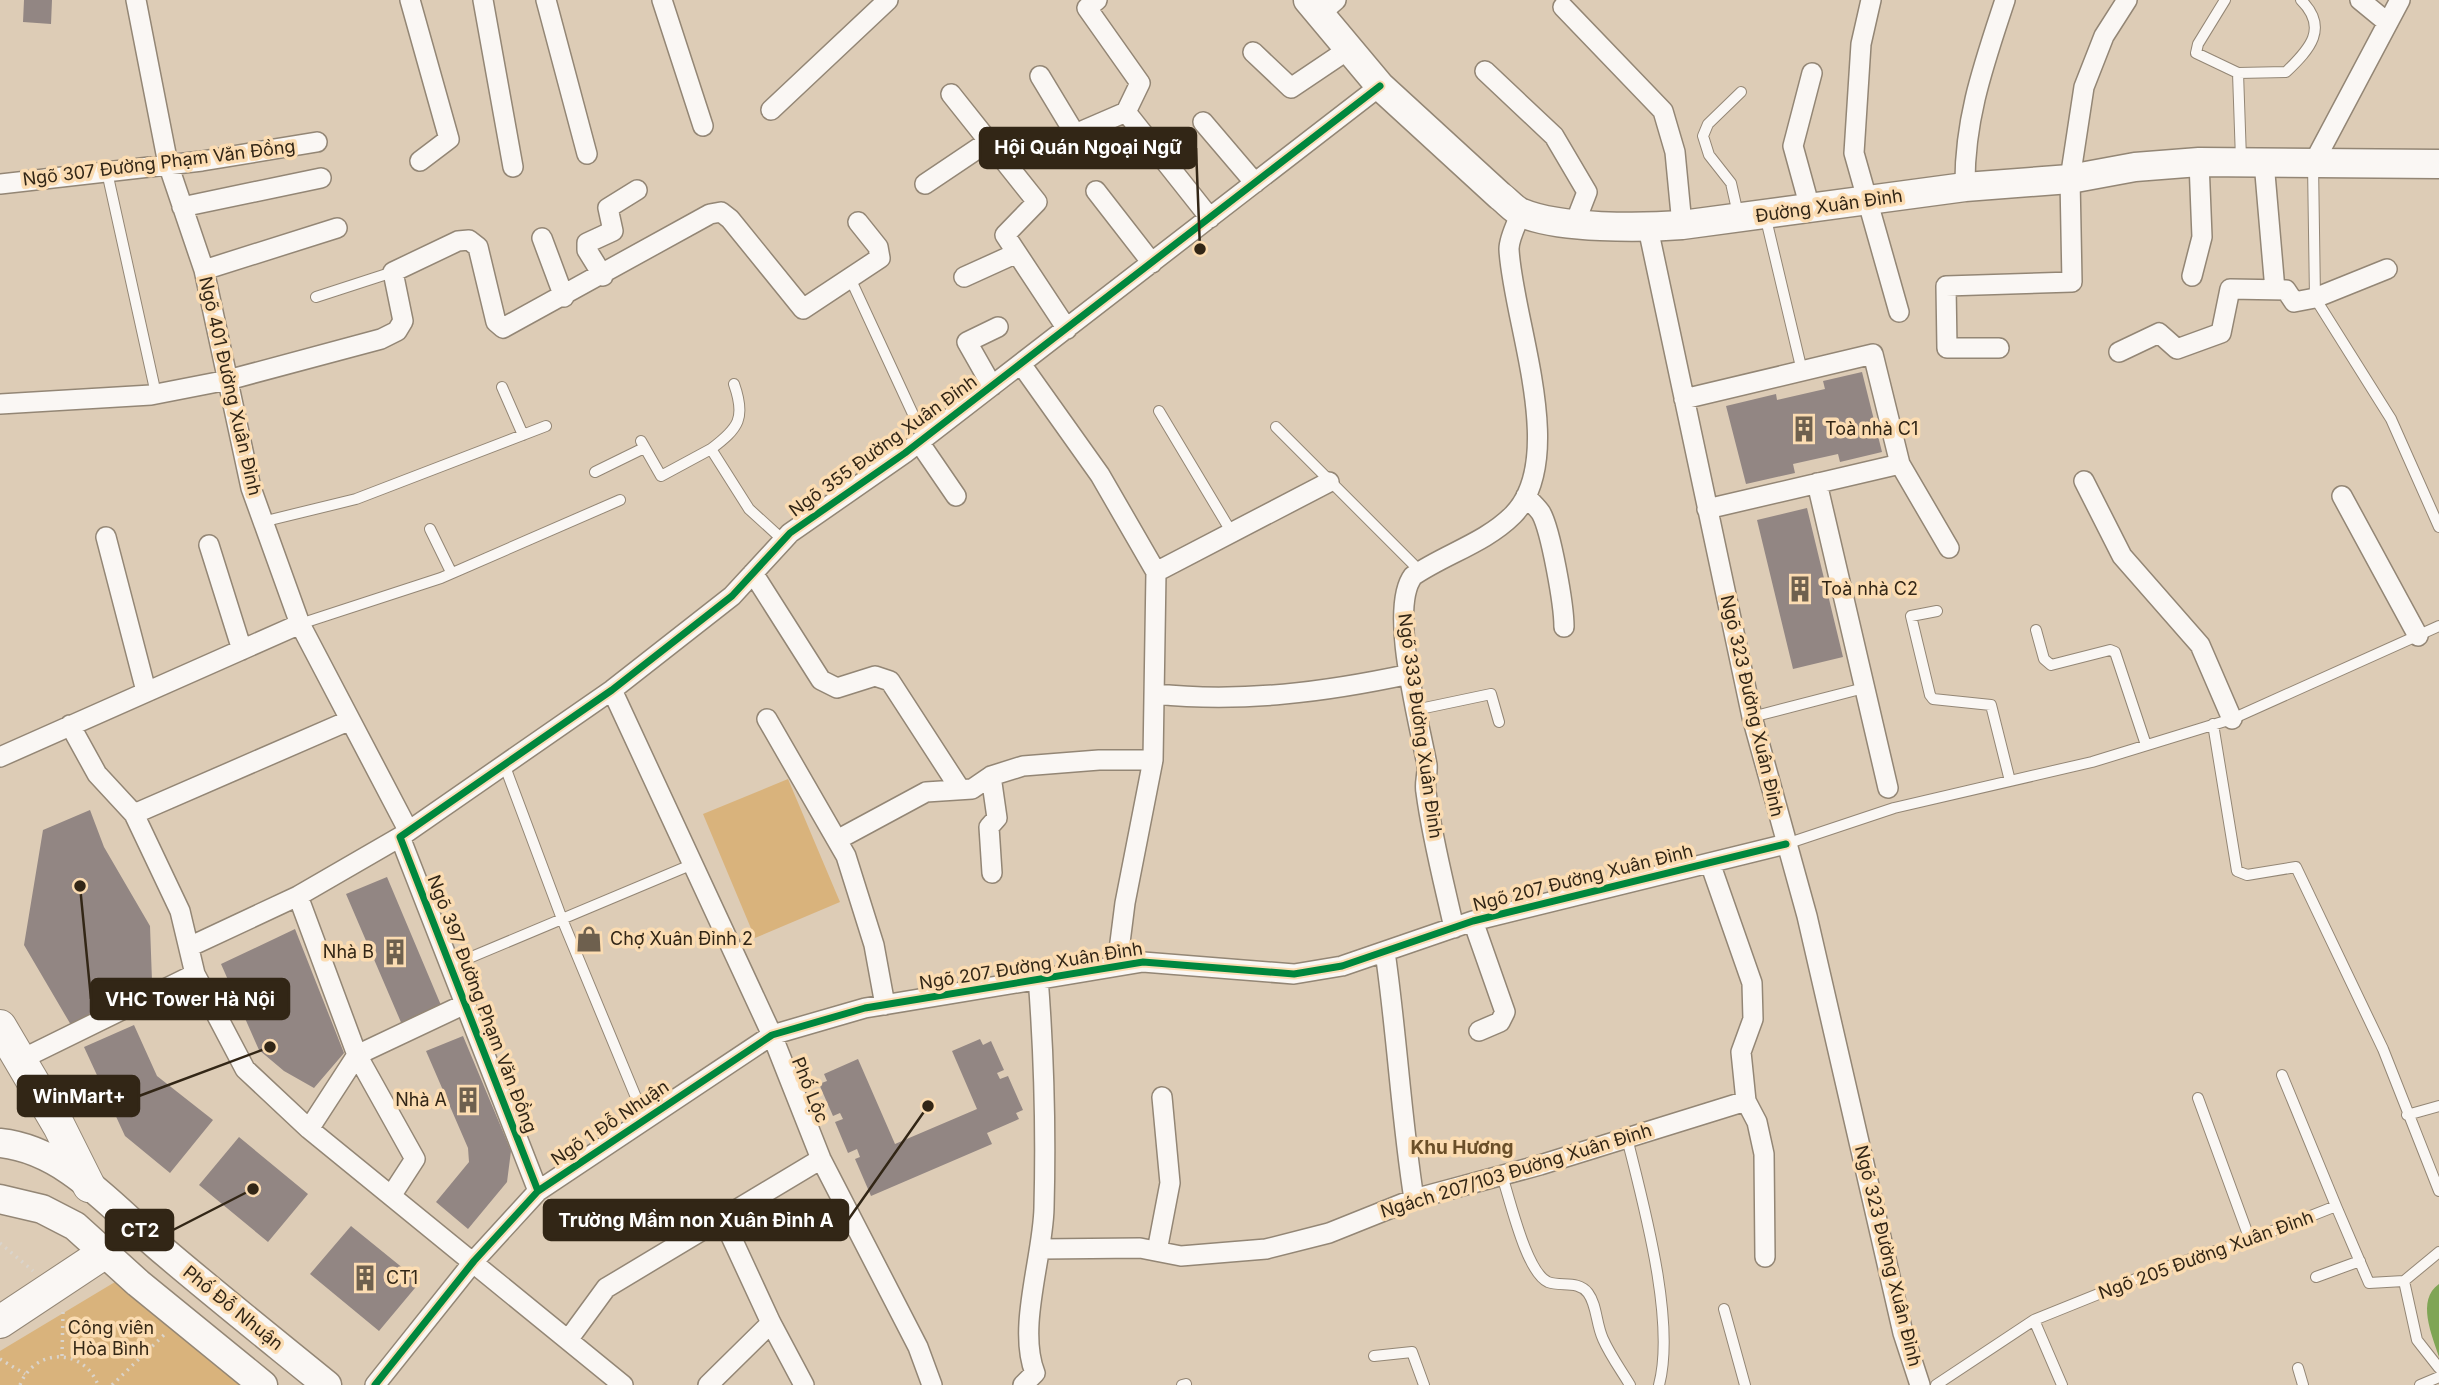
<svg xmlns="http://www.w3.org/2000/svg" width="2439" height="1385" font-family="Inter,sans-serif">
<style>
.green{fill:#d9b37c}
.water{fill:#7fa555}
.building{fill:#928683}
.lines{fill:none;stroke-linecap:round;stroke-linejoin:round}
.lane-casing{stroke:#938675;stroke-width:12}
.street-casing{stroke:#938675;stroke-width:22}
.secondary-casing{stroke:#938675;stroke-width:31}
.primary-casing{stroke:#938675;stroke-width:34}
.path{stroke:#dad4cc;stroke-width:3.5;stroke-dasharray:2 5;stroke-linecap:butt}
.lane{stroke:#faf7f4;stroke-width:10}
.street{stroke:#faf7f4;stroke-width:19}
.secondary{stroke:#faf7f4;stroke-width:28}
.primary{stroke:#faf7f4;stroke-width:32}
.cycleway-casing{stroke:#fbdcb2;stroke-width:11}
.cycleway{stroke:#00873e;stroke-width:7}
.labels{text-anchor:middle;stroke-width:7;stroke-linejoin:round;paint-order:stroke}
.street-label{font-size:18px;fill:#322616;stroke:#fbdcb2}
.poi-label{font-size:18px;fill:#322616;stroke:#fbdcb2;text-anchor:start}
.park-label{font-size:18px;fill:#352816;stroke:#fbdcb2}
.neighbourhood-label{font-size:19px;font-weight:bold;fill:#6a4f29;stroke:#fbdcb2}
.leader{fill:none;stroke:#322616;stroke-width:2.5}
.callout-dot{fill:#322616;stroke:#fbdcb2;stroke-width:2.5}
.callout{fill:#322616;stroke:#322616;stroke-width:2.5}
.callout-label{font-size:19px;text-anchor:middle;font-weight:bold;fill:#fff}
</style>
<rect width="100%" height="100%" fill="#ddccb6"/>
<path class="green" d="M788 779 840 902 755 938 703 814Z
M115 1282 243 1385H0V1351Z"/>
<path class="water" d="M2439 1284V1357C2432 1335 2416 1300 2439 1284Z"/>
<path class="building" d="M24 0H52L51 24 23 22Z
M1862 372 1882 452 1840 462 1838 454 1793 464 1795 473 1746 484 1726 406 1776 394 1777 400 1825 389 1823 381Z
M1807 508 1843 657 1793 669 1757 520Z
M90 810 104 847 150 926 152 981 71 1025 24 945 43 830Z
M387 877 443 1010 403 1027 346 894Z
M295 929 344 1053 314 1088 284 1071 259 1050 221 964Z
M134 1025 157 1076 213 1120 170 1173 125 1136 84 1047Z
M463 1036 511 1151 507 1182 468 1229 436 1202 469 1162 468 1148 426 1051Z
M980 1039 983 1045 991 1041 1004 1070 997 1073 1000 1079 1008 1076 1023 1110 1016 1113 1019 1119 987 1133 992 1144 871 1196 855 1159 860 1157 857 1149 848 1153 835 1122 843 1119 840 1113 833 1116 819 1084 827 1081 824 1074 858 1059 895 1144 977 1109 952 1051Z
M239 1137 308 1194 268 1242 199 1185Z
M351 1226 420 1282 379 1331 310 1274Z"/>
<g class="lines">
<g class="lane-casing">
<path id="lane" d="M2225 0 2198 44 2196 53 2238 73 2286 72C2310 49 2329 28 2301 0
M2238 73 2241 159
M2313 164 2315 298 2391 419 2439 527
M107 172 156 394
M1738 214 1731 183 1709 155 1703 136 1708 124 1741 92
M1765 215 1802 371
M850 278 924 438
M316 297 393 272
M734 384C746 418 739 428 711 449L749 509 783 540
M502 387 523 435
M1159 411 1232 533
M1276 427 1420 571
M641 441 661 476 711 449
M595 472 644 448
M262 522 356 499 546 426
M430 529 451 572
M1937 611 1911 616 1930 695 1933 699 1991 705 2010 781
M300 624 441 578 620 500
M2036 630 2044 659 2051 665 2110 650 2115 652 2146 745
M1415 710 1491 694 1499 722
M1752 717 1864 688
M2213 724 2237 871 2247 875 2296 867 2383 1049 2439 1191
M504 764 562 919 645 1119
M1786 844 1894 808 2092 762 2232 719 2439 626
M450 966 693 864
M2282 1075 2336 1206
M2198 1098 2250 1240
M2407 1115 2439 1106
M1627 1138C1643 1203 1676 1321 1659 1385
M1502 1176C1510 1199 1526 1272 1548 1282 1561 1287 1578 1280 1588 1293 1597 1305 1596 1324 1603 1339 1610 1355 1621 1370 1630 1385
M2316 1277 2360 1261
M2404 1281 2417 1340 2439 1368
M1724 1309 1745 1385
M2034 1320 2062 1385
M1374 1356 1412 1352 1424 1385
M2298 1368 2303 1385
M1182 1385 1186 1384
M1936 1385 2034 1320 2163 1268 2250 1240 2336 1206 2369 1283 2404 1281 2439 1252
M2420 1385 2439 1377"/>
</g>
<g class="street-casing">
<path id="street" d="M136 0 168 164 204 270 251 488 300 624 408 830
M410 0 449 139 420 161
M483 0 513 167
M546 0 587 154
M662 0 703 126
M1871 0 1861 44 1854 153 1899 312
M2360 0 2388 23
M1563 7 1663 111 1675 152 1682 225
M1320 14 1336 0
M1253 52 1291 88 1349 49
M1485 71 1554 136 1587 192 1575 223
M1040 76 1075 134 1126 112 1140 83 1087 8 1097 0
M951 94 1037 202 1005 235 1067 329
M771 110 888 0
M1126 112 1210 218
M1203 122 1255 183
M2264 162 2275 290
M2313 164 2400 0
M0 184 202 161 317 142
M925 184 989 141
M1965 187C1964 119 1984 64 2005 0
M1096 191 1152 263
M182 207 321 178
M1810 208 1793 146 1812 73
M1648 228 1752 717 1807 916 1903 1333 1920 1385
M542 238 564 297
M204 270 337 228
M603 276 587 250V243L613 231 608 208 637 190
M2192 276 2202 237 2199 162
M964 277 1017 253
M1999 348H1947L1946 286 2072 282 2070 179 2084 87 2104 36 2127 0
M2119 352 2159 333 2177 349 2221 333 2230 289 2286 290 2294 302 2315 298 2387 269
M1021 364 1100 475 1156 572 1153 760 1125 903 1117 966
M992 386 967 342 998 327
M1684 399 1873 354 1900 464 1949 548
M0 404 151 395 228 380 381 339 397 331 403 321 393 272 458 241 469 240 478 247 496 322 503 328 710 214 721 212 730 219 803 309 880 258 878 247 858 222
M919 442 956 496
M2084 481 2122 556 2200 645 2232 719
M1817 483 1888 788
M1526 496C1531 502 1537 507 1541 513 1551 531 1564 605 1564 627
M2342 496 2418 636
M1707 509 1900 464
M106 537 146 691
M209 545 242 650
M1156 572 1329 482
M753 573 821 680 837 688 875 676 890 681 960 789
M612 690 772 1035 821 1159 918 1347 932 1385
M1156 694C1242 703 1326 692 1410 674
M767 719 846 856 874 945 885 1005
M70 725 97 774 134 814 180 911 195 974 245 1069 309 1129 623 1385
M0 757 300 624
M991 776 997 818 989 827 992 873
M134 814 348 721
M837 840 926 792 972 789 991 776 1023 766 1099 760H1153
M1710 863 1752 983 1753 1019 1741 1052 1746 1101 1757 1122 1764 1154 1765 1257
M298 896 357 1055 415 1159 391 1196
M1473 921 1505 1012 1500 1022 1479 1031
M1454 928C1444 883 1432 838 1426 792 1424 783 1428 774 1427 765 1420 725 1388 609 1413 576 1445 554 1485 543 1513 515 1569 458 1512 318 1509 249 1509 238 1517 223 1521 213
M189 947 298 896 400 837
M1385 952C1397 1034 1401 1117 1414 1199
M20 1060 195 974
M309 1129 357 1055 465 1004
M538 1191 400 837 612 690 732 596 790 533 905 453 1380 86
M722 1217 771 1323 804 1385
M1041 1249 1140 1248 1181 1256 1266 1249 1329 1233 1414 1199 1540 1165 1746 1101
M1157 1251 1170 1183 1162 1097
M568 1340 606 1288 821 1159
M375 1385 474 1261 538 1191 772 1035 865 1008 1143 962 1294 974 1342 966 1473 921 1786 844
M708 1385 771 1323
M1023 1385 1035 1373C1017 1328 1043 1257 1044 1208 1046 1132 1044 1054 1038 977"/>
</g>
<g class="secondary-casing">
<path id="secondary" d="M1308 0 1380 86 1500 196C1507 201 1514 210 1522 213 1560 229 1641 228 1682 225L1965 187 2070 179 2135 167 2199 162 2439 164
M0 1143C68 1150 116 1212 166 1253 219 1298 273 1341 327 1385
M0 1199 42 1209 75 1226 138 1283 263 1385"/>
</g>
<g class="primary-casing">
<path id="primary" d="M0 1026 59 1126 89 1186
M0 1322 104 1253"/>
</g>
<path class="path" d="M0 1243 33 1271
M62 1356 63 1312
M0 1359 25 1374
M20 1385C35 1347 84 1348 98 1385
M112 1385 166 1333"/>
<use href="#lane" class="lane"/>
<use href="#street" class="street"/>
<use href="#secondary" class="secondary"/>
<use href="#primary" class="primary"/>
<g class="cycleway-casing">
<path id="cycleway" d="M538 1191 400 837 612 690 732 596 790 533 905 453 1380 86
M375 1385 474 1261 538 1191 772 1035 865 1008 1143 962 1294 974 1342 966 1473 921 1786 844"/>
</g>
<use href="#cycleway" class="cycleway"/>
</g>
<defs>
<g id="building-bare" transform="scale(2.1)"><path d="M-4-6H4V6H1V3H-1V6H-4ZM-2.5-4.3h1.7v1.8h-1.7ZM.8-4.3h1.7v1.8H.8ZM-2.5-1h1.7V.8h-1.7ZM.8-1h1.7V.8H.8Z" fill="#6e604e" stroke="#fbdcb2" stroke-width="2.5" paint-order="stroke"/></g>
<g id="shop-bare" transform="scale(2.1)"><path d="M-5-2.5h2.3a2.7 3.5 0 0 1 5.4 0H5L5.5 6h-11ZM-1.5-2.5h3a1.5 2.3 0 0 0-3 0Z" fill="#6e604e" stroke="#fbdcb2" stroke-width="2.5" paint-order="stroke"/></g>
</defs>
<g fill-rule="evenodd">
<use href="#building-bare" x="1804" y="429"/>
<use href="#building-bare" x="1800" y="589"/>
<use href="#shop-bare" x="589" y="939"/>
<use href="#building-bare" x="395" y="952"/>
<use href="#building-bare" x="468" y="1100"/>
<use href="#building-bare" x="365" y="1278"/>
</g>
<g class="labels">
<g class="street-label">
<text transform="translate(159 163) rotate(-7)" y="6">Ngõ 307 Đường Phạm Văn Đồng</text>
<text transform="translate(1829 206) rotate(-8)" y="6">Đường Xuân Đỉnh</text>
<text transform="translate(230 386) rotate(77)" y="6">Ngõ 401 Đường Xuân Đỉnh</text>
<text transform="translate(883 446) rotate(-36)" y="6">Ngõ 355 Đường Xuân Đỉnh</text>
<text transform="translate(1752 706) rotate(77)" y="6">Ngõ 323 Đường Xuân Đỉnh</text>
<text transform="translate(1420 726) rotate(82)" y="6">Ngõ 333 Đường Xuân Đỉnh</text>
<text transform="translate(1583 878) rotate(-14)" y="6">Ngõ 207 Đường Xuân Đỉnh</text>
<text transform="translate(1031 966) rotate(-9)" y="6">Ngõ 207 Đường Xuân Đỉnh</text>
<text transform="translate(482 1004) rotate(69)" y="6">Ngõ 397 Đường Phạm Văn Đồng</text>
<text transform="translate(810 1090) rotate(68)" y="6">Phố Lộc</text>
<text transform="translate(610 1123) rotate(-34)" y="6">Ngõ 1 Đỗ Nhuận</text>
<text transform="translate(1516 1171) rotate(-17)" y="6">Ngách 207/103 Đường Xuân Đỉnh</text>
<text transform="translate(2206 1255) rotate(-20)" y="6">Ngõ 205 Đường Xuân Đỉnh</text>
<text transform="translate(1888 1256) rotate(76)" y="6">Ngõ 323 Đường Xuân Đỉnh</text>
<text transform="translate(233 1308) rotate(39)" y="6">Phố Đỗ Nhuận</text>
</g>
<g class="poi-label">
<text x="1825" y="435">Toà nhà C1</text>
<text x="1821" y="595">Toà nhà C2</text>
<text x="610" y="945">Chợ Xuân Đỉnh 2</text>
<text x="374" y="958" text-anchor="end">Nhà B</text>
<text x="447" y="1106" text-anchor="end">Nhà A</text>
<text x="386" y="1284">CT1</text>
</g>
<g class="park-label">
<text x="111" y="1334">Công viên<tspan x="111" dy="21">Hòa Bình</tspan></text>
</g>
<g class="neighbourhood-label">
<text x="1462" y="1154">Khu Hương</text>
</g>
</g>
<path class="leader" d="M1200 249L1196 148M80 886L91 999M270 1047L139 1096M928 1106L848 1220M253 1189L173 1230"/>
<g class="callout-dot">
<circle cx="1200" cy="249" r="7"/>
<circle cx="80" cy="886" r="7"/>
<circle cx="270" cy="1047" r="7"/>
<circle cx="928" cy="1106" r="7"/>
<circle cx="253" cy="1189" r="7"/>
</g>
<g class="callout">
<rect x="980" y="128" width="216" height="40" rx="7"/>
<rect x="91" y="979" width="198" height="40" rx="7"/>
<rect x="18" y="1076" width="121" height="40" rx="7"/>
<rect x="544" y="1200" width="304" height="40" rx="7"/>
<rect x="106" y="1210" width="67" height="40" rx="7"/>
</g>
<g class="callout-label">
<text x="1088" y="154">Hội Quán Ngoại Ngữ</text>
<text x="190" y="1006">VHC Tower Hà Nội</text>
<text x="79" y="1103">WinMart+</text>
<text x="696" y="1227">Trường Mầm non Xuân Đỉnh A</text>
<text x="140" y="1237">CT2</text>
</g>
</svg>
